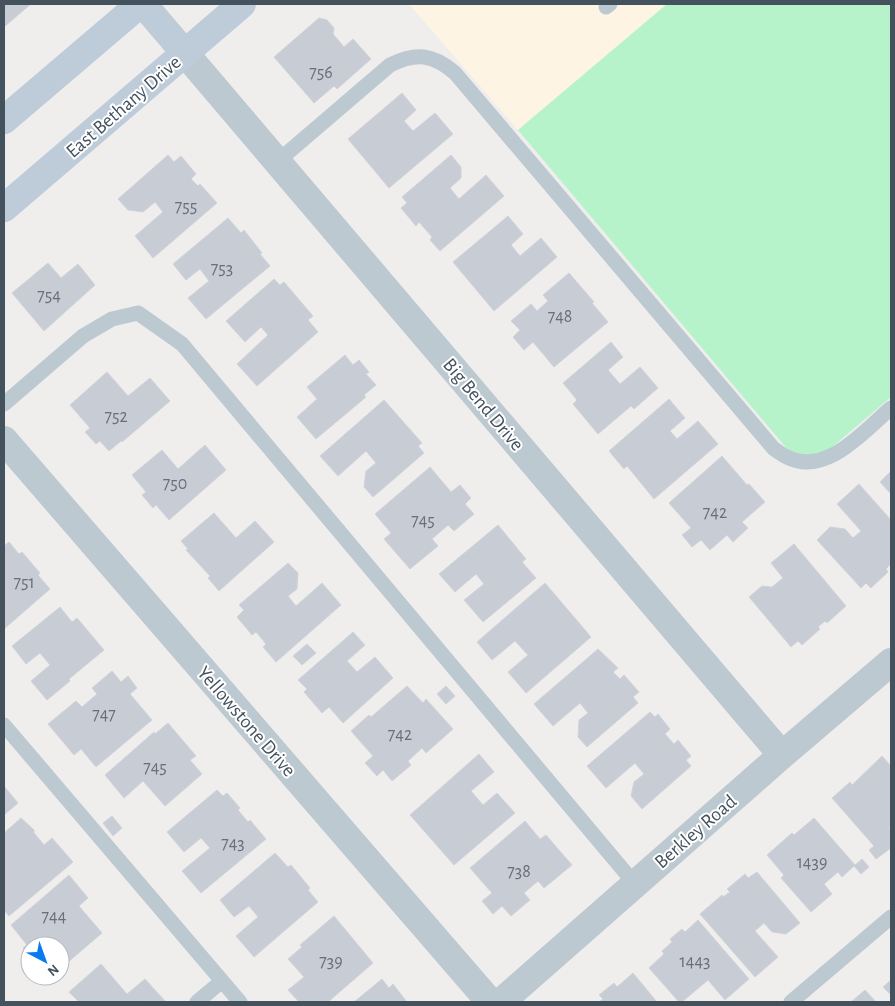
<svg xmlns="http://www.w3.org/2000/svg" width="895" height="1006" font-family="'Alegreya Sans',sans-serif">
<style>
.commercial{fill:#fef4e4}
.green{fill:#b6f3ca}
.building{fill:#c8ccd4;stroke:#d0d4da}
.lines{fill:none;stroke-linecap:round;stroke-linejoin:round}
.lane{stroke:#bcc9d1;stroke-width:15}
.street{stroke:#bcc9d1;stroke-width:28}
.secondary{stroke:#beccd9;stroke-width:28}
.labels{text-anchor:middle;stroke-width:4;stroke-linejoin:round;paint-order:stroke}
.number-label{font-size:18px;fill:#65707b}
.street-label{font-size:20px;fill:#44525d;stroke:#fff}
</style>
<rect width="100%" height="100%" fill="#f0eded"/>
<path class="commercial" d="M409 4H667L518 130Z"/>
<path class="green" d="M667 4H891V397L805 470 518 130Z"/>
<path class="building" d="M4 4H31L4 27Z
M319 18 327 20 334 28 333 34 344 47 353 39 371 59 337 89 334 86 314 103 274 57Z
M402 93 416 110 404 121 413 131 435 113 453 134 389 188 348 139Z
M168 155 174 162 181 156 196 174 191 179 198 186 200 184 217 203 153 258 135 236 163 212 155 202 143 212 128 210 118 199Z
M451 155 461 167V178L450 188 459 199 486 175 504 196 440 251 430 240 432 237 419 222 416 226 401 208 407 203 402 197Z
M508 216 523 234 511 245 520 256 541 238 557 257 494 311 453 262Z
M228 218 241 233 244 230 262 253 260 254 270 266 206 319 188 298 209 281 200 269 186 280 173 264Z
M48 263 61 278 78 264 95 285 44 331 12 293Z
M569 273 594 302 592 303 608 322 554 367 533 342 524 350 513 337 520 330 511 321 531 304 537 311 548 301 543 295Z
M274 279 280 285 284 282 313 316 308 320 318 332 257 386 237 364 268 335 261 327 245 342 226 321Z
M611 342 623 357 608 370 620 384 640 367 658 388 634 409 631 406 598 434 573 404 577 400 563 383Z
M345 355 353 365 359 360 369 372 366 374 376 385 364 395 366 397 316 439 297 417 317 399 307 387Z
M107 372 128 396 150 378 170 401 122 442 121 441 109 451 100 441 96 444 85 432 90 428 70 405Z
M669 399 685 418 670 431 677 439 698 421 718 444 654 499 627 466 624 469 609 451Z
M384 400 422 443 418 446 424 453 373 497 364 487 366 471 376 463 366 451 338 476 320 456Z
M205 445 226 470 169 520 156 505 153 508 142 495 146 492 132 475 162 450 178 469Z
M722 456 747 485 749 484 765 502 742 522 748 528 733 542 727 535 710 550 701 540 692 547 682 535 691 528 669 503Z
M430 467 451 492 460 485 471 498 465 504 474 514 454 531 448 525 432 539 438 546 410 569 384 539 391 533 375 514Z
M891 471V494L880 482Z
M859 484 891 520V564L886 569 888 572 871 588 866 583 861 588 817 540 830 527 845 529 853 538 861 531 837 504Z
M214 513 236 538 255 521 274 542 219 591 208 578 210 576 186 550 188 549 181 541Z
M498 525 526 559 522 562 536 578 483 622 464 600 484 584 476 574 455 592 439 574Z
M9 542 19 554 22 552 40 573 38 575 50 589 4 629V546Z
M794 544 846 606 827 623 825 621 818 627 820 629 802 645 798 641 791 647 749 597 762 586 772 587 783 578 771 563Z
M288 563 298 573 297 589 288 596 296 606 322 583 341 605 276 662 263 647 266 644 256 632 252 635 237 617 244 610 239 605Z
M545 583 591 637 526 693 508 672 528 655 515 641 492 660 477 642Z
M60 607 72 622 77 618 104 650 69 679 70 681 47 700 31 681 50 665 40 653 26 664 12 646Z
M353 632 365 645 347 661 357 672 375 657 393 678 343 723 329 707 322 713 304 692 307 689 298 680Z
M307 644 316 653 302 665 293 656Z
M598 649 618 668 613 672 620 679 624 675 639 692 633 697 638 703 587 747 578 737 579 720 588 713 580 703 553 726 534 704Z
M112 671 121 682 128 676 137 688 130 694 152 720 96 767 81 749 74 755 48 724 76 701 82 707 97 694 92 688Z
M407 686 423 703 426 699 453 729 426 753 422 748 408 761 411 765 392 781 383 770 377 776 365 763 373 756 351 731 369 715 371 717Z
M446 686 455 696 446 704 437 694Z
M650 712 655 717 658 714 670 729 665 734 674 744 678 740 691 756 686 760 691 766 642 809 631 796 634 782 644 774 635 763 606 788 587 766Z
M168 723 196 756 190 760 202 774 165 806 143 781 124 798 105 775 154 732 155 734Z
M479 754 494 772 471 791 483 805 497 793 515 813 454 865 410 815Z
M882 756 891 766V826L889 828 891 831V848L876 859 869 850 874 846 832 798 850 782 852 785Z
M4 786 18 803 4 815Z
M217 790 223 796 227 793 240 808 238 810 248 822 250 820 266 839 201 893 182 871 210 848 201 838 184 852 167 832Z
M112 816 122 828 113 836 103 823Z
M21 818 34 830V833L44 845 52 838 73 862 9 916 4 910V833Z
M814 818 855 865 862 859 869 867 861 874 854 866 842 877 838 872 824 884 832 894 811 912 781 878 784 875 767 855 792 833 794 835Z
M525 821 540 839 546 835 572 865 544 888 538 881 524 893 530 900 511 916 502 906 493 914 482 901 492 893 470 868Z
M275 853 288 867 291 865 310 888 308 890 318 902 254 957 236 936 258 917 249 906 234 917 220 900Z
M757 872 800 923 786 934 772 932 764 923 755 931 778 957 755 977 700 914 722 895 723 897 730 892 727 889 745 874 748 878Z
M69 875 88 898 79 906 102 933 60 969V946H30V956L23 948 27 945 11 925Z
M334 916 373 963 328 1002H299L288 990 304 977 288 959 302 947 300 945Z
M698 920 749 979 725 1000 708 980 682 1002H679L649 968 664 954 662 951 672 942 670 939 682 929 685 932Z
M101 964 127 994 145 979 165 1001 79 1002 69 992Z
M633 973 657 1002H599L603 999 599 995 614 983 617 987Z
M382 979 389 988 393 984 407 1002H354Z
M891 980V995L883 987Z
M865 990 876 1002H851Z"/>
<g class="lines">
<path class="lane" d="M606 7 610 4
M278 161 390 65C416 52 433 54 455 73L774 449C778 451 782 455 787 457 826 477 864 431 891 408
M4 404 83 336 112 319 138 313 182 344 635 884
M4 725 240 1002
M197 1002 222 981
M791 1002 891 917"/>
<path class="street" d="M184 52 782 755
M4 440 490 1002
M501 1002 782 755 891 662"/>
<path class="secondary" d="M143 4 184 52
M4 120 140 4
M4 208 242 4"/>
</g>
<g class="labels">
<g class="number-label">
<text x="321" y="78">756</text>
<text x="186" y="212">755</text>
<text x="222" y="274">753</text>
<text x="49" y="301">754</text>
<text x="560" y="322">748</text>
<text x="116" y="422">752</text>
<text x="175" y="489">750</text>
<text x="715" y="518">742</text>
<text x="423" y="526">745</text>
<text x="24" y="588">751</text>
<text x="104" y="720">747</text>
<text x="400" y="740">742</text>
<text x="155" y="773">745</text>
<text x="233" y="849">743</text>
<text x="812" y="868">1439</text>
<text x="519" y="877">738</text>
<text x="54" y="922">744</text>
<text x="331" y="967">739</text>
<text x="695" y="967">1443</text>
</g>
<g class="street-label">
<text transform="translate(123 106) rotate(-41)" y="7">East Bethany Drive</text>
<text transform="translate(484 404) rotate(50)" y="7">Big Bend Drive</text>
<text transform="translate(247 721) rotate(49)" y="7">Yellowstone Drive</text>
<text transform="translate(695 831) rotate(-41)" y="7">Berkley Road</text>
</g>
</g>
<rect width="895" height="1006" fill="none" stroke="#44525d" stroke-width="10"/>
<g transform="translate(45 961) rotate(139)"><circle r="24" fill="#ffffff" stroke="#b4babe"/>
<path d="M0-4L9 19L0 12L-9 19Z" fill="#077bf0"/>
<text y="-8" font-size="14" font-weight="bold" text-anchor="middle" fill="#44525d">N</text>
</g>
</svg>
